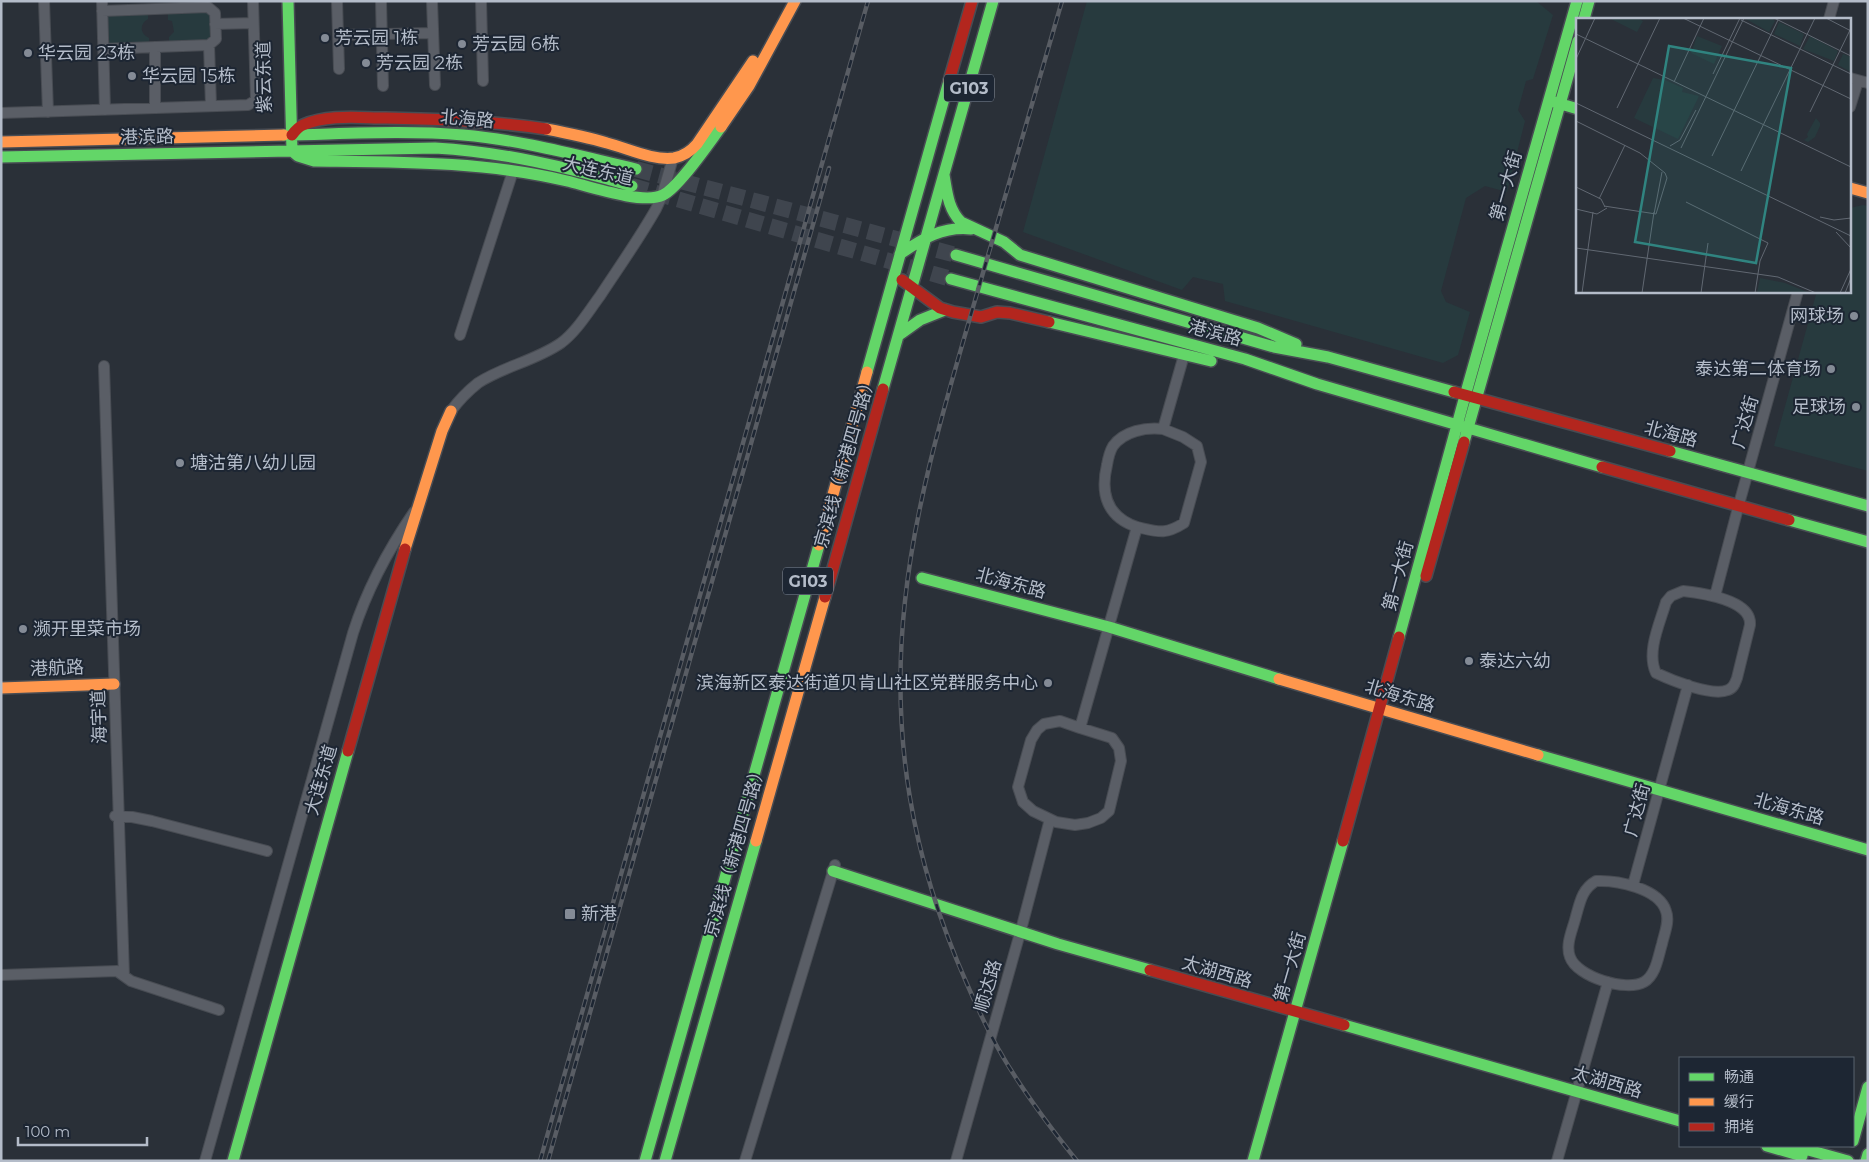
<svg xmlns="http://www.w3.org/2000/svg" width="1869" height="1162" font-family="Montserrat,'Noto Sans SC',sans-serif">
<style>
.green{fill:#273a3e}
.lines{fill:none;stroke-linecap:round;stroke-linejoin:round}
.primary-tunnel{stroke:#3f454e;stroke-width:16;stroke-dasharray:16 8;stroke-linecap:butt}
.street-casing{stroke:#484c53;stroke-width:12}
.fast-casing{stroke:#484c53;stroke-width:14}
.slow-casing{stroke:#484c53;stroke-width:14}
.jam-casing{stroke:#484c53;stroke-width:14}
.street{stroke:#5a5e66;stroke-width:10}
.fast{stroke:#63d668;stroke-width:11}
.slow{stroke:#ff974d;stroke-width:11}
.jam{stroke:#b3261e;stroke-width:11}
.rail-casing{stroke:#595d64;stroke-width:4.5}
.rail{stroke:#1d2633;stroke-width:2.5;stroke-dasharray:8;stroke-linecap:butt}
.poi-dot{fill:#848b96;stroke:#1d2633;stroke-width:2}
.labels{text-anchor:middle;stroke-width:4;stroke-linejoin:round;paint-order:stroke}
.shield{fill:#1d2633;stroke:#878f9c;stroke-width:1}
.shield-label{font-size:16px;font-weight:bold;fill:#b4bcc9}
.poi-label{font-size:18px;fill:#b4bcc9;stroke:#1d2633;text-anchor:start}
.street-label{font-size:18px;fill:#b4bcc9;stroke:#1d2633}
.inset-road{fill:none;stroke:#616872;stroke-width:1}
.view{fill:#308480;fill-opacity:0.15;stroke:#308480;stroke-width:2.5}
.inset-edge{fill:none;stroke:#b4bcc9;stroke-width:2.5}
</style>
<rect width="100%" height="100%" fill="#2a3038"/>
<path class="green" d="M1087 1H1536L1553 15 1533 79 1526 81 1518 110 1525 121 1507 192 1485 186 1466 198 1441 291 1446 302 1470 312 1458 355 1443 363 1225 301 1223 284 1193 277 1182 290 1023 232Z
M207 12 211 16 212 37 207 42 169 44V37L174 32 172 21 168 20V13Z
M148 13V19C139 24 140 34 149 38V44L107 46 106 15Z
M1863 205 1868 206V471L1774 446 1817 291H1850V208Z"/>
<g class="lines">
<path class="primary-tunnel" d="M636 169 956 255
M632 186 951 279"/>
<g class="street-casing">
<path id="street" d="M44 1 48 112
M102 1 105 110
M337 1 339 69
M381 1 383 86
M432 1 435 85
M481 1 483 81
M102 11 208 7 215 13 216 39 209 45 103 49
M1829 19 1834 1
M215 24 253 23
M338 35 433 33
M209 45 211 106
M155 47V108
M1850 78 1868 83
M1850 107 1858 81
M1 113 248 105 256 100 253 1
M460 335 513 171
M104 366 124 976
M451 411C459 400 468 391 478 383 504 366 535 361 561 343 577 331 588 312 600 296 619 267 639 239 656 209L662 196 673 158
M1137 527C1107 517 1100 494 1107 465 1108 459 1110 451 1113 446 1124 431 1146 427 1163 429
M1683 591C1701 593 1752 600 1750 625L1737 678C1735 683 1734 688 1728 690 1712 697 1671 680 1656 673 1646 652 1660 623 1666 602L1671 596Z
M1715 596 1739 504 1798 291
M1080 728 1060 721 1044 724 1037 730 1031 740 1018 787 1023 802 1033 811 1056 822 1075 825 1088 823 1101 818 1109 811 1121 761 1119 748 1112 738 1080 728 1137 527C1159 532 1165 535 1184 523L1201 462 1197 446 1183 437 1163 429 1184 355
M115 816 132 817 152 821 267 851
M1596 881C1616 880 1659 888 1666 911 1670 922 1664 934 1662 944 1658 957 1656 975 1644 982 1626 992 1577 977 1570 957 1565 944 1573 929 1576 916 1580 902 1582 889 1596 881Z
M1633 885 1688 685
M1 975 117 971 131 981 219 1010
M205 1161 353 633C367 589 388 550 414 512
M745 1161 835 865
M956 1161 1022 926 1050 819
M1557 1161 1608 982"/>
</g>
<g class="fast-casing">
<path id="fast" d="M288 1 292 151 298 156 314 161C398 162 484 161 567 181 588 186 643 205 663 195 679 187 709 143 721 127
M1584 19 1589 1
M1551 101 1578 109
M284 135C343 134 404 130 463 135 522 140 579 156 636 169
M1 157 435 148C503 152 567 167 632 186
M944 175C947 192 948 209 961 222L1004 242 1020 255 1258 328 1296 344
M900 254C922 239 943 226 971 229
M956 255 1274 347 1328 357 1454 392
M951 279 1245 359 1317 384 1602 467
M1049 322 1211 361
M899 335 920 320 945 310
M867 372 949 81
M883 389 993 1
M1464 442 1578 41
M1670 451 1868 506
M1789 520 1868 542
M922 578 1109 627 1279 679
M1399 637 1465 396 1577 1
M1538 755 1868 850
M833 871 1058 944 1150 970
M1344 1025 1680 1121
M1853 1141 1868 1087
M1767 1146 1802 1156
M1794 1146 1848 1161
M233 1161 348 751
M645 1161 819 545
M665 1161 756 841
M1253 1161 1343 841
M1866 1161 1868 1154"/>
</g>
<g class="slow-casing">
<path id="slow" d="M721 127 749 86 795 1
M546 129C567 133 587 137 607 143 627 148 653 161 674 158 684 156 691 151 697 144L753 61
M1 142 284 135
M1850 188 1868 193
M819 545 867 372
M405 549 442 431 451 411
M1279 679 1538 755
M1 688 114 684
M756 841 825 597"/>
</g>
<g class="jam-casing">
<path id="jam" d="M949 81 972 1
M292 135C295 131 298 127 303 125 329 114 359 118 386 118 440 119 493 121 546 129
M902 280 940 308 953 312 981 317 997 312 1010 313 1049 322
M1454 392 1670 451
M1602 467 1789 520
M1426 576 1464 442
M825 597 883 389
M348 751 405 549
M1343 841 1399 637
M1150 970 1344 1025"/>
</g>
<use href="#street" class="street"/>
<use href="#fast" class="fast"/>
<use href="#slow" class="slow"/>
<use href="#jam" class="jam"/>
<g class="rail-casing">
<path id="rail" d="M1062 1C1034 98 1006 194 978 290 949 391 916 496 905 601 890 736 912 860 967 984 977 1007 987 1029 999 1050 1021 1089 1049 1126 1077 1161
M540 1161 868 1
M548 1161 829 168"/>
</g>
<use href="#rail" class="rail"/>
</g>
<g class="poi-dot">
<circle cx="325" cy="38" r="5"/>
<circle cx="462" cy="44" r="5"/>
<circle cx="28" cy="53" r="5"/>
<circle cx="366" cy="63" r="5"/>
<circle cx="132" cy="76" r="5"/>
<circle cx="1854" cy="316" r="5"/>
<circle cx="1831" cy="369" r="5"/>
<circle cx="1856" cy="407" r="5"/>
<circle cx="180" cy="463" r="5"/>
<circle cx="23" cy="629" r="5"/>
<circle cx="1469" cy="661" r="5"/>
<circle cx="1048" cy="683" r="5"/>
<rect x="564" y="908" width="12" height="12" rx="2.5"/>
</g>
<g class="labels">
<g class="shield">
<rect x="944" y="74.5" width="50" height="27" rx="4"/>
<rect x="783" y="567.5" width="50" height="27" rx="4"/>
</g>
<g class="shield-label">
<text x="969" y="94">G103</text>
<text x="808" y="587">G103</text>
</g>
<g class="poi-label">
<text x="335" y="44">芳云园 1栋</text>
<text x="472" y="50">芳云园 6栋</text>
<text x="38" y="59">华云园 23栋</text>
<text x="376" y="69">芳云园 2栋</text>
<text x="142" y="82">华云园 15栋</text>
<text x="1844" y="322" text-anchor="end">网球场</text>
<text x="1821" y="375" text-anchor="end">泰达第二体育场</text>
<text x="1846" y="413" text-anchor="end">足球场</text>
<text x="190" y="469">塘沽第八幼儿园</text>
<text x="33" y="635">濒开里菜市场</text>
<text x="1479" y="667">泰达六幼</text>
<text x="1038" y="689" text-anchor="end">滨海新区泰达街道贝肯山社区党群服务中心</text>
<text x="581" y="920">新港</text>
</g>
<g class="street-label">
<text transform="translate(264 77) rotate(-91)" y="6">紫云东道</text>
<text transform="translate(467 119) rotate(5)" y="6">北海路</text>
<text transform="translate(147 137) rotate(-1)" y="6">港滨路</text>
<text transform="translate(598 171) rotate(13)" y="6">大连东道</text>
<text transform="translate(1506 186) rotate(-74)" y="6">第一大街</text>
<text transform="translate(1215 333) rotate(15)" y="6">港滨路</text>
<text transform="translate(1745 422) rotate(-74)" y="6">广达街</text>
<text transform="translate(1671 434) rotate(15)" y="6">北海路</text>
<text transform="translate(845 461) rotate(-74)" y="6">京滨线（新港四号路）</text>
<text transform="translate(1398 576) rotate(-75)" y="6">第一大街</text>
<text transform="translate(1011 583) rotate(15)" y="6">北海东路</text>
<text transform="translate(57 668) rotate(-2)" y="6">港航路</text>
<text transform="translate(1400 696) rotate(17)" y="6">北海东路</text>
<text transform="translate(99 717) rotate(-92)" y="6">海宇道</text>
<text transform="translate(321 780) rotate(-74)" y="6">大连东道</text>
<text transform="translate(1789 809) rotate(16)" y="6">北海东路</text>
<text transform="translate(1637 810) rotate(-75)" y="6">广达街</text>
<text transform="translate(735 850) rotate(-74)" y="6">京滨线（新港四号路）</text>
<text transform="translate(1290 967) rotate(-74)" y="6">第一大街</text>
<text transform="translate(1217 972) rotate(16)" y="6">太湖西路</text>
<text transform="translate(988 986) rotate(-74)" y="6">顺达路</text>
<text transform="translate(1607 1082) rotate(16)" y="6">太湖西路</text>
</g>
</g>
<g transform="translate(1576 18)">
<rect width="275" height="275" fill="#2a3038"/>
<path d="M33 0H61L67 3 61 14ZM196 0 199 3 193 14 170 1ZM203 4 228 16 224 28 198 16ZM121 18 146 28 138 46 115 35ZM234 18 262 33 258 43 227 31ZM267 36 275 39V54L262 47ZM77 60 89 62 107 70 106 74 123 78 102 121 58 100ZM240 100 244 105V108L239 119 232 124 228 122 232 119 231 116ZM184 260 209 265 234 275H181Z" fill="#273a3e"/>
<path class="inset-road" d="M107 0 275 81M198 0 275 38M250 0 275 13M165 2 275 56M0 16 275 149M0 41 19 0M137 56 164 0M98 64 128 0M0 85 275 218M41 90 84 0M234 94 275 10M0 103 64 135 89 155 91 160 80 196M94 128 104 122 120 92M105 130 168 0M136 138 202 2M165 153 239 0M0 169 25 181 29 189M23 181 49 127M110 184 192 225 184 243 179 275M28 188 80 196M0 191 21 196 31 190M78 196 86 154M244 199 258 202 275 200M260 214 275 230M0 230 202 259 240 275M6 275 17 194M66 275 78 194M125 275 132 225M264 275 275 251M269 275 275 260"/>
<path class="view" d="M93 28 215 50 180 245 59 224Z"/>
<rect width="275" height="275" class="inset-edge"/>
</g>
<rect width="1869" height="1162" fill="none" stroke="#b4bcc9" stroke-width="5"/>
<rect x="1679" y="1057" width="175" height="90" fill="#1d2633" stroke="#59626f"/>
<rect x="1689" y="1073" width="25" height="8" fill="#63d668" stroke="#59626f"/>
<text x="1724" y="1082" font-size="15" fill="#b4bcc9">畅通</text>
<rect x="1689" y="1098" width="25" height="8" fill="#ff974d" stroke="#59626f"/>
<text x="1724" y="1107" font-size="15" fill="#b4bcc9">缓行</text>
<rect x="1689" y="1123" width="25" height="8" fill="#b3261e" stroke="#59626f"/>
<text x="1724" y="1132" font-size="15" fill="#b4bcc9">拥堵</text>
<path d="M18 1137v8h129v-8" fill="none" stroke="#b4bcc9" stroke-width="2.5"/>
<text x="25" y="1137" font-size="15" fill="#b4bcc9" stroke="#1d2633" stroke-width="4" paint-order="stroke">100 m</text>
</svg>
